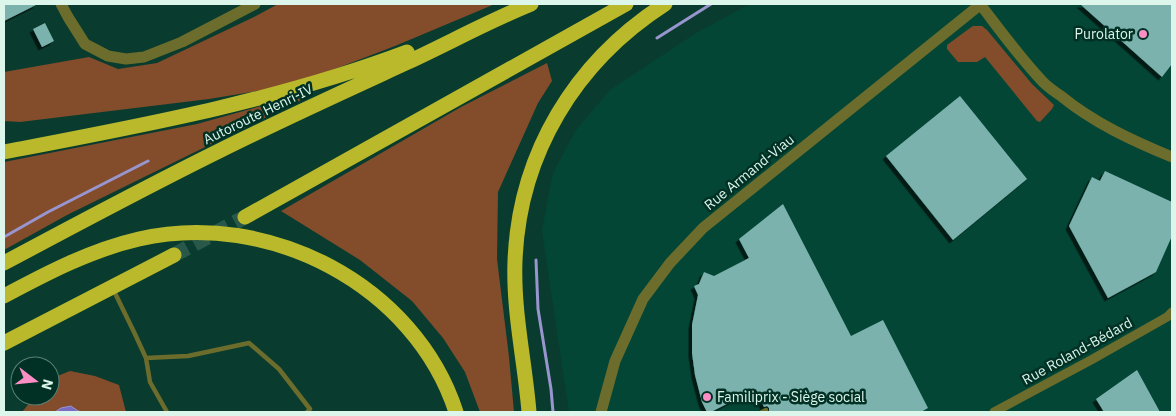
<svg xmlns="http://www.w3.org/2000/svg" width="1176" height="416" font-family="'IBM Plex Sans',sans-serif">
<style>
.built{fill:#044635}
.green{fill:#834c2b}
.water{fill:#7b6bc3;stroke:#9895cf}
.lines{fill:none;stroke-linecap:round;stroke-linejoin:round}
.stream{stroke:#9895cf;stroke-width:3}
.building{fill:#7bb2ae;filter:url(#shadow)}
.motorway-tunnel{stroke:#29584a;stroke-width:15;stroke-dasharray:15 8;stroke-linecap:butt}
.service{stroke:#6c6d2c;stroke-width:4.5}
.minor{stroke:#6c6d2c;stroke-width:9}
.tertiary{stroke:#6c6d2c;stroke-width:11}
.motorway{stroke:#b9b92b;stroke-width:15}
.poi-dot{fill:#fb8fc5;stroke:#003124;stroke-width:2}
.labels{text-anchor:middle;stroke-width:5;stroke-linejoin:round;paint-order:stroke}
.poi-label{font-size:14px;fill:#ddf6ec;stroke:#003124;text-anchor:end}
.street-label{font-size:14px;fill:#ddf6ec;stroke:#003124}
</style>
<defs>
<filter id="shadow"><feDropShadow dx="-3.5" dy="3.5" stdDeviation="0" flood-color="#0009"/></filter>
</defs>
<rect width="100%" height="100%" fill="#093c2e"/>
<path class="built" d="M750 4H1172V412H569L542 230 553 173 576 130 610 90 696 33Z"/>
<path class="green" d="M278 4H495L395 46 293 85 209 99 20 122 4 121V72L89 57 118 69 157 63 254 17Z
M973 26H982L987 30 1032 84 1054 105 1052 109 1040 122 1037 121 985 57 977 62H958L947 49V45L970 28Z
M547 63 552 81 538 103 498 192 497 259 509 357 514 412H480L465 372 443 338 412 301 360 260 281 211 461 107Z
M300 95 301 100 67 215 4 250V162L197 124Z
M70 371 95 376 119 385 126 412H22L35 396H50V379Z"/>
<path class="water" d="M71 406 78 411 84 412H55L61 408Z"/>
<g class="lines">
<path class="stream" d="M657 38 711 4
M4 237 48 212 148 161
M536 260 538 309 551 389 553 412"/>
</g>
<path class="building" d="M4 4H38L4 21Z
M1080 4H1172V64L1162 77Z
M45 23 54 41 42 47 33 29Z
M960 96 1027 179 953 240 886 156Z
M1105 171 1172 202V236L1156 272 1108 298 1069 226 1092 177 1100 181Z
M783 204 851 336 883 320 928 408 921 412H769V408L767 406 764 407 756 389 711 412H707L702 402 695 375 692 353V325L698 295 694 286 699 284 704 272 714 276 749 258 739 239Z
M1137 370 1160 412H1104L1096 399Z"/>
<g class="lines">
<path class="motorway-tunnel" d="M174 255 245 217"/>
<path class="service" d="M113 289 134 332 146 358 150 382 167 412
M146 358 188 356 249 343 279 369 310 409 307 412
M762 412 766 410"/>
<path class="minor" d="M994 412 1091 360 1167 317 1172 312"/>
<path class="tertiary" d="M61 4 68 17 85 44 108 56 126 59 144 57 182 42 255 4
M980 4C1000 30 1020 58 1043 82 1048 87 1055 92 1061 96 1094 123 1133 141 1172 157
M601 412 615 361 643 299 670 263 703 228 981 4"/>
<path class="motorway" d="M4 152C140 126 277 101 407 52
M245 217 626 4
M4 263C75 225 146 187 219 151 281 120 345 91 408 62 449 43 489 21 531 4
M4 296C47 273 91 250 139 239 268 209 415 285 456 412
M4 343 174 255
M529 412C525 362 513 312 515 261 519 154 575 62 665 4"/>
</g>
<g class="poi-dot">
<circle cx="1143" cy="34" r="5"/>
<circle cx="707" cy="397" r="5"/>
</g>
<g class="labels">
<g class="poi-label">
<text x="1133" y="39">Purolator</text>
<text x="717" y="402" text-anchor="start">Familiprix - Siège social</text>
</g>
<g class="street-label">
<text transform="translate(258 114) rotate(-26)" y="5">Autoroute Henri-IV</text>
<text transform="translate(749 172) rotate(-39)" y="5">Rue Armand-Viau</text>
<text transform="translate(1077 351) rotate(-29)" y="5">Rue Roland-Bédard</text>
</g>
</g>
<rect width="1176" height="416" fill="none" stroke="#ddf6ec" stroke-width="10"/>
<g transform="translate(35 381) rotate(106)"><circle r="24" fill="#003124" stroke="#588074"/>
<path d="M0-4L9 19L0 12L-9 19Z" fill="#fb8fc5"/>
<text y="-8" font-size="14" font-weight="bold" text-anchor="middle" fill="#ddf6ec">N</text>
</g>
</svg>
